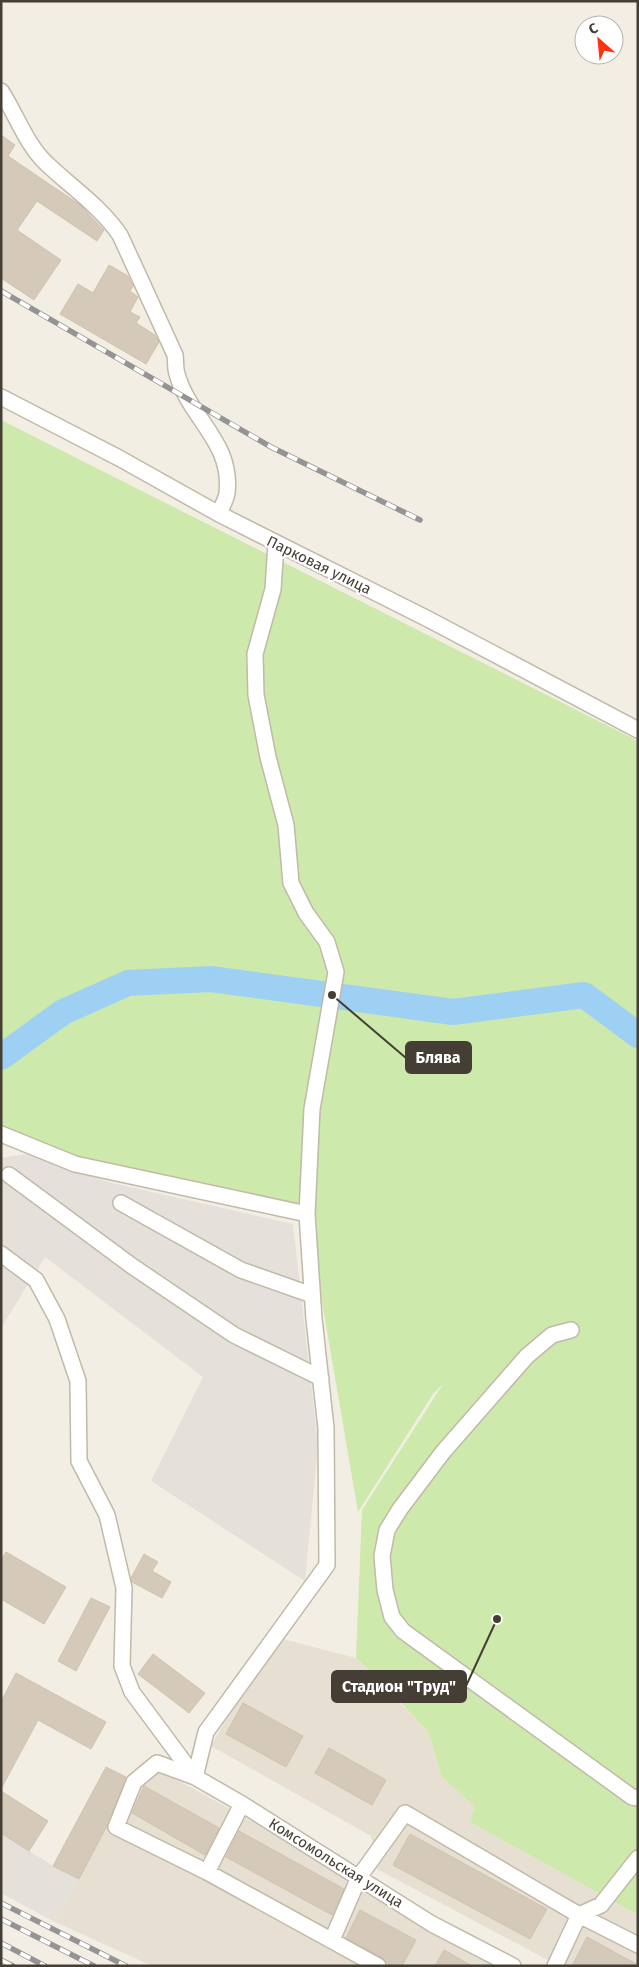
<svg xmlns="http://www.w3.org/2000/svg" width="639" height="1967" font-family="'Fira Sans',sans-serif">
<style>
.residential{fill:#e7e0d2}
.industrial{fill:#e5e0d9}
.green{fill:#cde9ab}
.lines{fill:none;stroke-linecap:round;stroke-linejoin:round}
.river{stroke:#9dd0f3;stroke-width:26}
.building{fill:#d5cab9;stroke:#d0c2ac}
.minor-casing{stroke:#c1b9a9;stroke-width:18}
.minor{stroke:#fff;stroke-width:15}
.rail-casing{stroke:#949494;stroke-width:5.5}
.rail{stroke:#fff;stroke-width:4;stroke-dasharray:11;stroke-linecap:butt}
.labels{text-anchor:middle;stroke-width:4.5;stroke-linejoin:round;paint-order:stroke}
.street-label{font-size:15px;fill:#453e34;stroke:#fff}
.leader{fill:none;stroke:#453e34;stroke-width:2}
.callout-dot{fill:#453e34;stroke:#fff;stroke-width:2}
.callout{fill:#453e34;stroke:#453e34;stroke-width:2}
.callout-label{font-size:16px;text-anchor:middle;font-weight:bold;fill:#fff}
</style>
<rect width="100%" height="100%" fill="#f3eee4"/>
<path class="residential" d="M283 1639 356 1658 429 1733 441 1776 475 1807 470 1822 638 1915V1966H559L377 1869 371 1836 211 1746 236 1702Z
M143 1761 516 1966H152L53 1921 79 1879Z"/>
<path class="industrial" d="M26 1154 112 1183 293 1224 318 1445 305 1581 151 1481 203 1377 45 1257 1 1328V1158Z
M1 1833 53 1866 79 1879 53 1921 1 1893Z"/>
<path class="green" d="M1 420 638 741V1915L470 1822 475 1807 441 1776 429 1733 387 1688 356 1658 362 1510 443 1384 433 1394 358 1512 307 1214 75 1164 1 1129Z"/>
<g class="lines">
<path class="river" d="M1 1057 63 1012 128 983 211 979 453 1012 584 995 638 1035"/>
</g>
<path class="building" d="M1 135 15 145 8 156 80 205 104 230 97 241 37 201 17 230 61 260 34 300 1 278Z
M109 265 128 276 133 286 130 291 138 297 130 312 140 317 136 323 155 335 159 342 146 364 60 314 78 284 93 293Z
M6 1552 66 1587 44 1624 1 1599V1560Z
M144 1554 158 1562 152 1571 171 1582 162 1598 132 1582 131 1578Z
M91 1598 110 1607 76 1671 58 1661Z
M153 1654 205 1693 189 1713 138 1674Z
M16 1673 106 1722 91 1749 38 1720 1 1789V1702Z
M243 1703 303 1736 286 1767 226 1734Z
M329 1748 386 1780 372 1805 315 1773Z
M106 1767 126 1777 107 1826 79 1879 53 1866Z
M144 1786 219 1828 205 1855 132 1813Z
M1 1791 48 1821 29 1851 1 1833Z
M239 1831 344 1889 332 1915 226 1857Z
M410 1834 547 1909 530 1939 393 1865Z
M360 1910 416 1940 402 1966H390L383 1958 346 1938Z
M587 1937 638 1965V1966H572Z
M444 1950 472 1966H435Z"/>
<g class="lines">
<g class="minor-casing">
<path id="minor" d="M1 91C16 114 26 144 46 163 71 187 100 206 120 235L175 355C176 361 175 368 177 374 189 418 233 442 227 493 226 500 221 508 219 514
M1 397 119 458 219 514 428 619 638 730
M1 1134 75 1164 307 1214
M9 1175 132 1266 234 1335 321 1378
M121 1203 241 1270 312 1295
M1 1254 36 1280 57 1319 78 1381 79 1461 107 1515 124 1588 122 1666 132 1692 195 1777
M571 1330 552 1335 527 1356 443 1452 400 1509 387 1530 382 1556 385 1590 392 1617 403 1631 632 1797 638 1798
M195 1777 206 1732 327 1565 326 1428 314 1319 307 1214 312 1109 336 972 327 942 306 913 291 883 286 825 268 757 256 695 255 654 273 589 276 544
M207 1872 242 1804
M332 1940 359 1877 405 1813 579 1915 638 1945
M378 1966 207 1872 116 1827 134 1782 157 1763 195 1777 242 1804 432 1924 513 1966
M555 1966 579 1915 601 1905 638 1858"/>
</g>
<use href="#minor" class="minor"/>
<g class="rail-casing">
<path id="rail" d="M1 291 271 447 420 520
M1 1903 126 1966
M1 1919 94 1966
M1 1943 45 1966
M1 1960 13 1966"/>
</g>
<use href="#rail" class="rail"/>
</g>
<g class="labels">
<g class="street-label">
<text transform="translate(319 565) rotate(26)" y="5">Парковая улица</text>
<text transform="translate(336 1863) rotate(32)" y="5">Комсомольская улица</text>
</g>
</g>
<path class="leader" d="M332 995L406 1058M497 1619L466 1686"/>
<g class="callout-dot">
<circle cx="332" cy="995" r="5"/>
<circle cx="497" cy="1619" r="5"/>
</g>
<g class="callout">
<rect x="406" y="1042" width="65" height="31" rx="5"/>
<rect x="332" y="1671" width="134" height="31" rx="5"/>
</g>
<g class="callout-label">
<text x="438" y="1063">Блява</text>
<text x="399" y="1692">Стадион "Труд"</text>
</g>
<rect width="639" height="1967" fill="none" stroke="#453e34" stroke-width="5"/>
<g transform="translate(599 40) rotate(333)"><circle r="24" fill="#ffffff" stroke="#b5b2ae"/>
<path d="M0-4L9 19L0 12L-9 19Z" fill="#ff320f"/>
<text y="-8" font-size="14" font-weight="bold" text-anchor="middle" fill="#453e34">С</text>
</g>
</svg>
